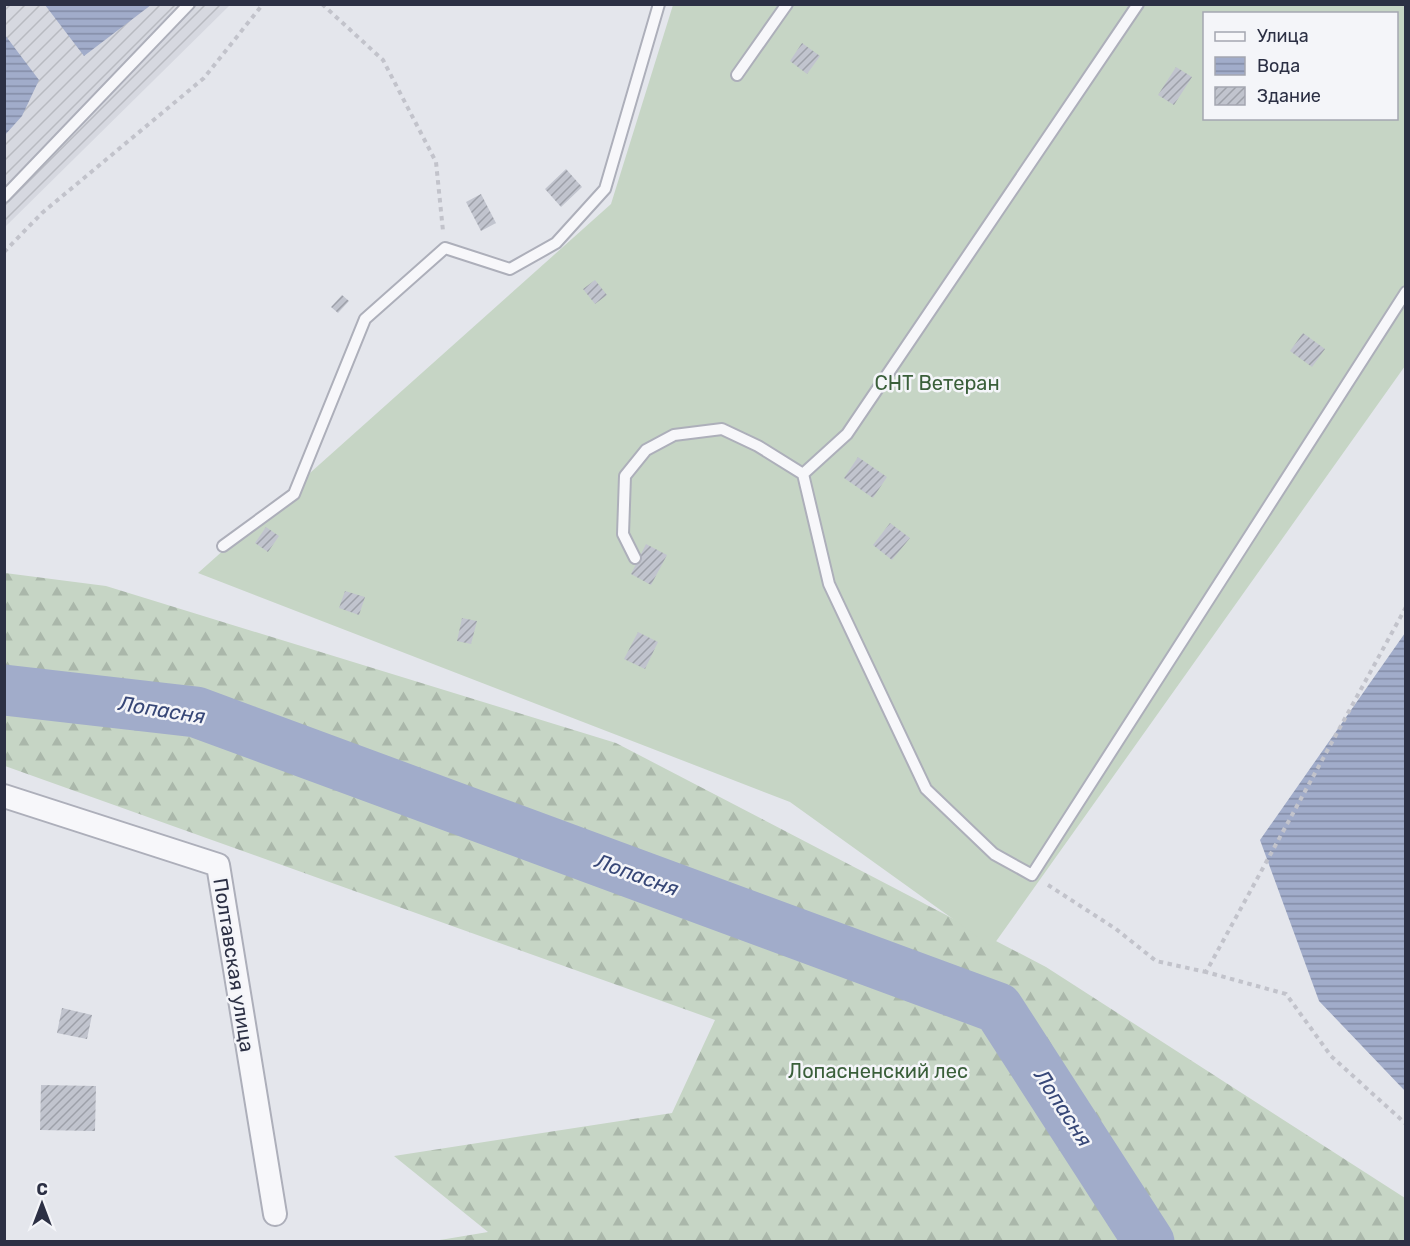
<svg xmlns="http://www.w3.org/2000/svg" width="1410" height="1246" font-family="Rubik,sans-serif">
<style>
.industrial{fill:url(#industrial-furrows)}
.forest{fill:url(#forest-firs)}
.garden{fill:#c6d5c5;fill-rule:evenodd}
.water{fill:url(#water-rules)}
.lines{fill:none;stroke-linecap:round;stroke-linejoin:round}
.river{stroke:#a1acca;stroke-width:51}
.building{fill:url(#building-hatch)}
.lane-casing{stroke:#adafba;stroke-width:14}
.street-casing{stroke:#adafba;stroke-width:26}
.path{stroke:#c2c3cb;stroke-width:4;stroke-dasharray:4.5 4.5;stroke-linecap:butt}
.lane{stroke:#f7f7fa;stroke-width:10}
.street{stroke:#f7f7fa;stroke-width:22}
.labels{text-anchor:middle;stroke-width:5;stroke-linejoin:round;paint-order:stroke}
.park-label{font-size:20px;fill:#3a5f3a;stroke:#f4f5f9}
.street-label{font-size:20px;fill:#2c3044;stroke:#f4f5f9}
.water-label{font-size:21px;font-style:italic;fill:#374777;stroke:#f4f5f9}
</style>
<defs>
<pattern id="industrial-furrows" width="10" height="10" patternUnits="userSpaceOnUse" patternTransform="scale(1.5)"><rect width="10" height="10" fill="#d6d8e0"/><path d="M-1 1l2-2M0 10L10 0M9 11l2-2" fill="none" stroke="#b8bac1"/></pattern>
<pattern id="forest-firs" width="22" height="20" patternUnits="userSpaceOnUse" patternTransform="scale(1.5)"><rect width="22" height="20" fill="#c6d5c5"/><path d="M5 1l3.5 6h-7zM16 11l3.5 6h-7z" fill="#aab7aa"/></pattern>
<pattern id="water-rules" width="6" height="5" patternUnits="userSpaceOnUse" patternTransform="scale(1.5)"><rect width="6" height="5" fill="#a1acca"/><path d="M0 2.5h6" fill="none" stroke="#838ca6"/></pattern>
<pattern id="building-hatch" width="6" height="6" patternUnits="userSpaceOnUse" patternTransform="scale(1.5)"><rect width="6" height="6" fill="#c1c4ce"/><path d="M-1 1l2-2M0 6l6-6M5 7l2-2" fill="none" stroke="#9da0a9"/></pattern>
</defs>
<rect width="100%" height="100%" fill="#e4e6ec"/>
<path class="industrial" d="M5 5H230L5 227Z"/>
<path class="forest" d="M5 573 106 586 616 743 1046 967 1405 1198V1241H434L488 1232 394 1156 672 1113 715 1020 5 766Z"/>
<path class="garden" d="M673 5H1405V366L992 947 790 802 198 573 611 204ZM1204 14H1396V118H1204Z"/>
<path class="water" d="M45 5H151L84 56Z
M5 35 39 80 22 116 5 135Z
M1405 633V1091L1319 1001 1260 840Z"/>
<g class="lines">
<path class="river" d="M4 690 196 712 998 1008 1149 1242"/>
</g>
<path class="building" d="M802 43 820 56 807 74 790 61Z
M1176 67 1192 77 1174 105 1158 95Z
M566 169 582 187 561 207 545 189Z
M481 194 496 223 481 231 466 202Z
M595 280 607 295 595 304 583 289Z
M342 295 349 301 338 313 331 307Z
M1303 333 1325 349 1312 367 1290 351Z
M858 457 887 477 873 498 844 478Z
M890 523 910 538 892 560 873 545Z
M266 527 279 536 268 552 255 543Z
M646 544 667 555 651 585 631 574Z
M345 591 365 597 359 615 339 608Z
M462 618 477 621 471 644 457 641Z
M638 632 658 642 645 669 624 659Z
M62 1008 92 1015 87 1039 57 1033Z
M41 1085 96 1086 95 1131 40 1130Z"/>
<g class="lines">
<g class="lane-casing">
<path id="lane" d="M737 75 787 4
M4 197 189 4
M803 474 847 434 1138 4
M223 546 294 494 365 319 445 248 510 269 556 243 605 189 659 4
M635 558 623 534 625 476 646 450 674 435 722 429 758 446 803 474 829 584 926 789 994 854 1032 875 1406 292"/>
</g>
<g class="street-casing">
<path id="street" d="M4 796 218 865 275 1214"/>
</g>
<path class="path" d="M322 4 383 60 436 162 443 231
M4 252 42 213 204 78 263 4
M1406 607 1206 972 1286 994 1331 1056 1406 1124
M1048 885 1116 929 1156 961 1206 972"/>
<use href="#lane" class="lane"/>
<use href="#street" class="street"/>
</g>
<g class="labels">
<g class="park-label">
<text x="937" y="390">СНТ Ветеран</text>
<text x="878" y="1078">Лопасненский лес</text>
</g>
<g class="street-label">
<text transform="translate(234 965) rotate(81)" y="7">Полтавская улица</text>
</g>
<g class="water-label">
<text transform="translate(162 710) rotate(9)" y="7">Лопасня</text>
<text transform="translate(637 875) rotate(20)" y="7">Лопасня</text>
<text transform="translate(1063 1108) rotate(57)" y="7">Лопасня</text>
</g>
</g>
<rect width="1410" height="1246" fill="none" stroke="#2c3044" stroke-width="12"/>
<rect x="1203" y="12" width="195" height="108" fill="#f4f5f9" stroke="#a4a6b1" stroke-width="1.5"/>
<rect x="1215" y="32" width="30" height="9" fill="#f7f7fa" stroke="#a4a6b1" stroke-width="1.5"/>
<text x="1257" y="42" font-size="18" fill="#2c3044">Улица</text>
<rect x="1215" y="57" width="30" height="18" fill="url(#water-rules)" stroke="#a4a6b1" stroke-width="1.5"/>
<text x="1257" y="72" font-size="18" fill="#2c3044">Вода</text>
<rect x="1215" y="87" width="30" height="18" fill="url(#building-hatch)" stroke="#a4a6b1" stroke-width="1.5"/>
<text x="1257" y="102" font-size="18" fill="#2c3044">Здание</text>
<g transform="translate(42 1204)" stroke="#f4f5f9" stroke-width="4.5" paint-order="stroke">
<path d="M0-4.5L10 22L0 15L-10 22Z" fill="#2c3044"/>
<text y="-9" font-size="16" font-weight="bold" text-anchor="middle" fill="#2c3044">С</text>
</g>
</svg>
